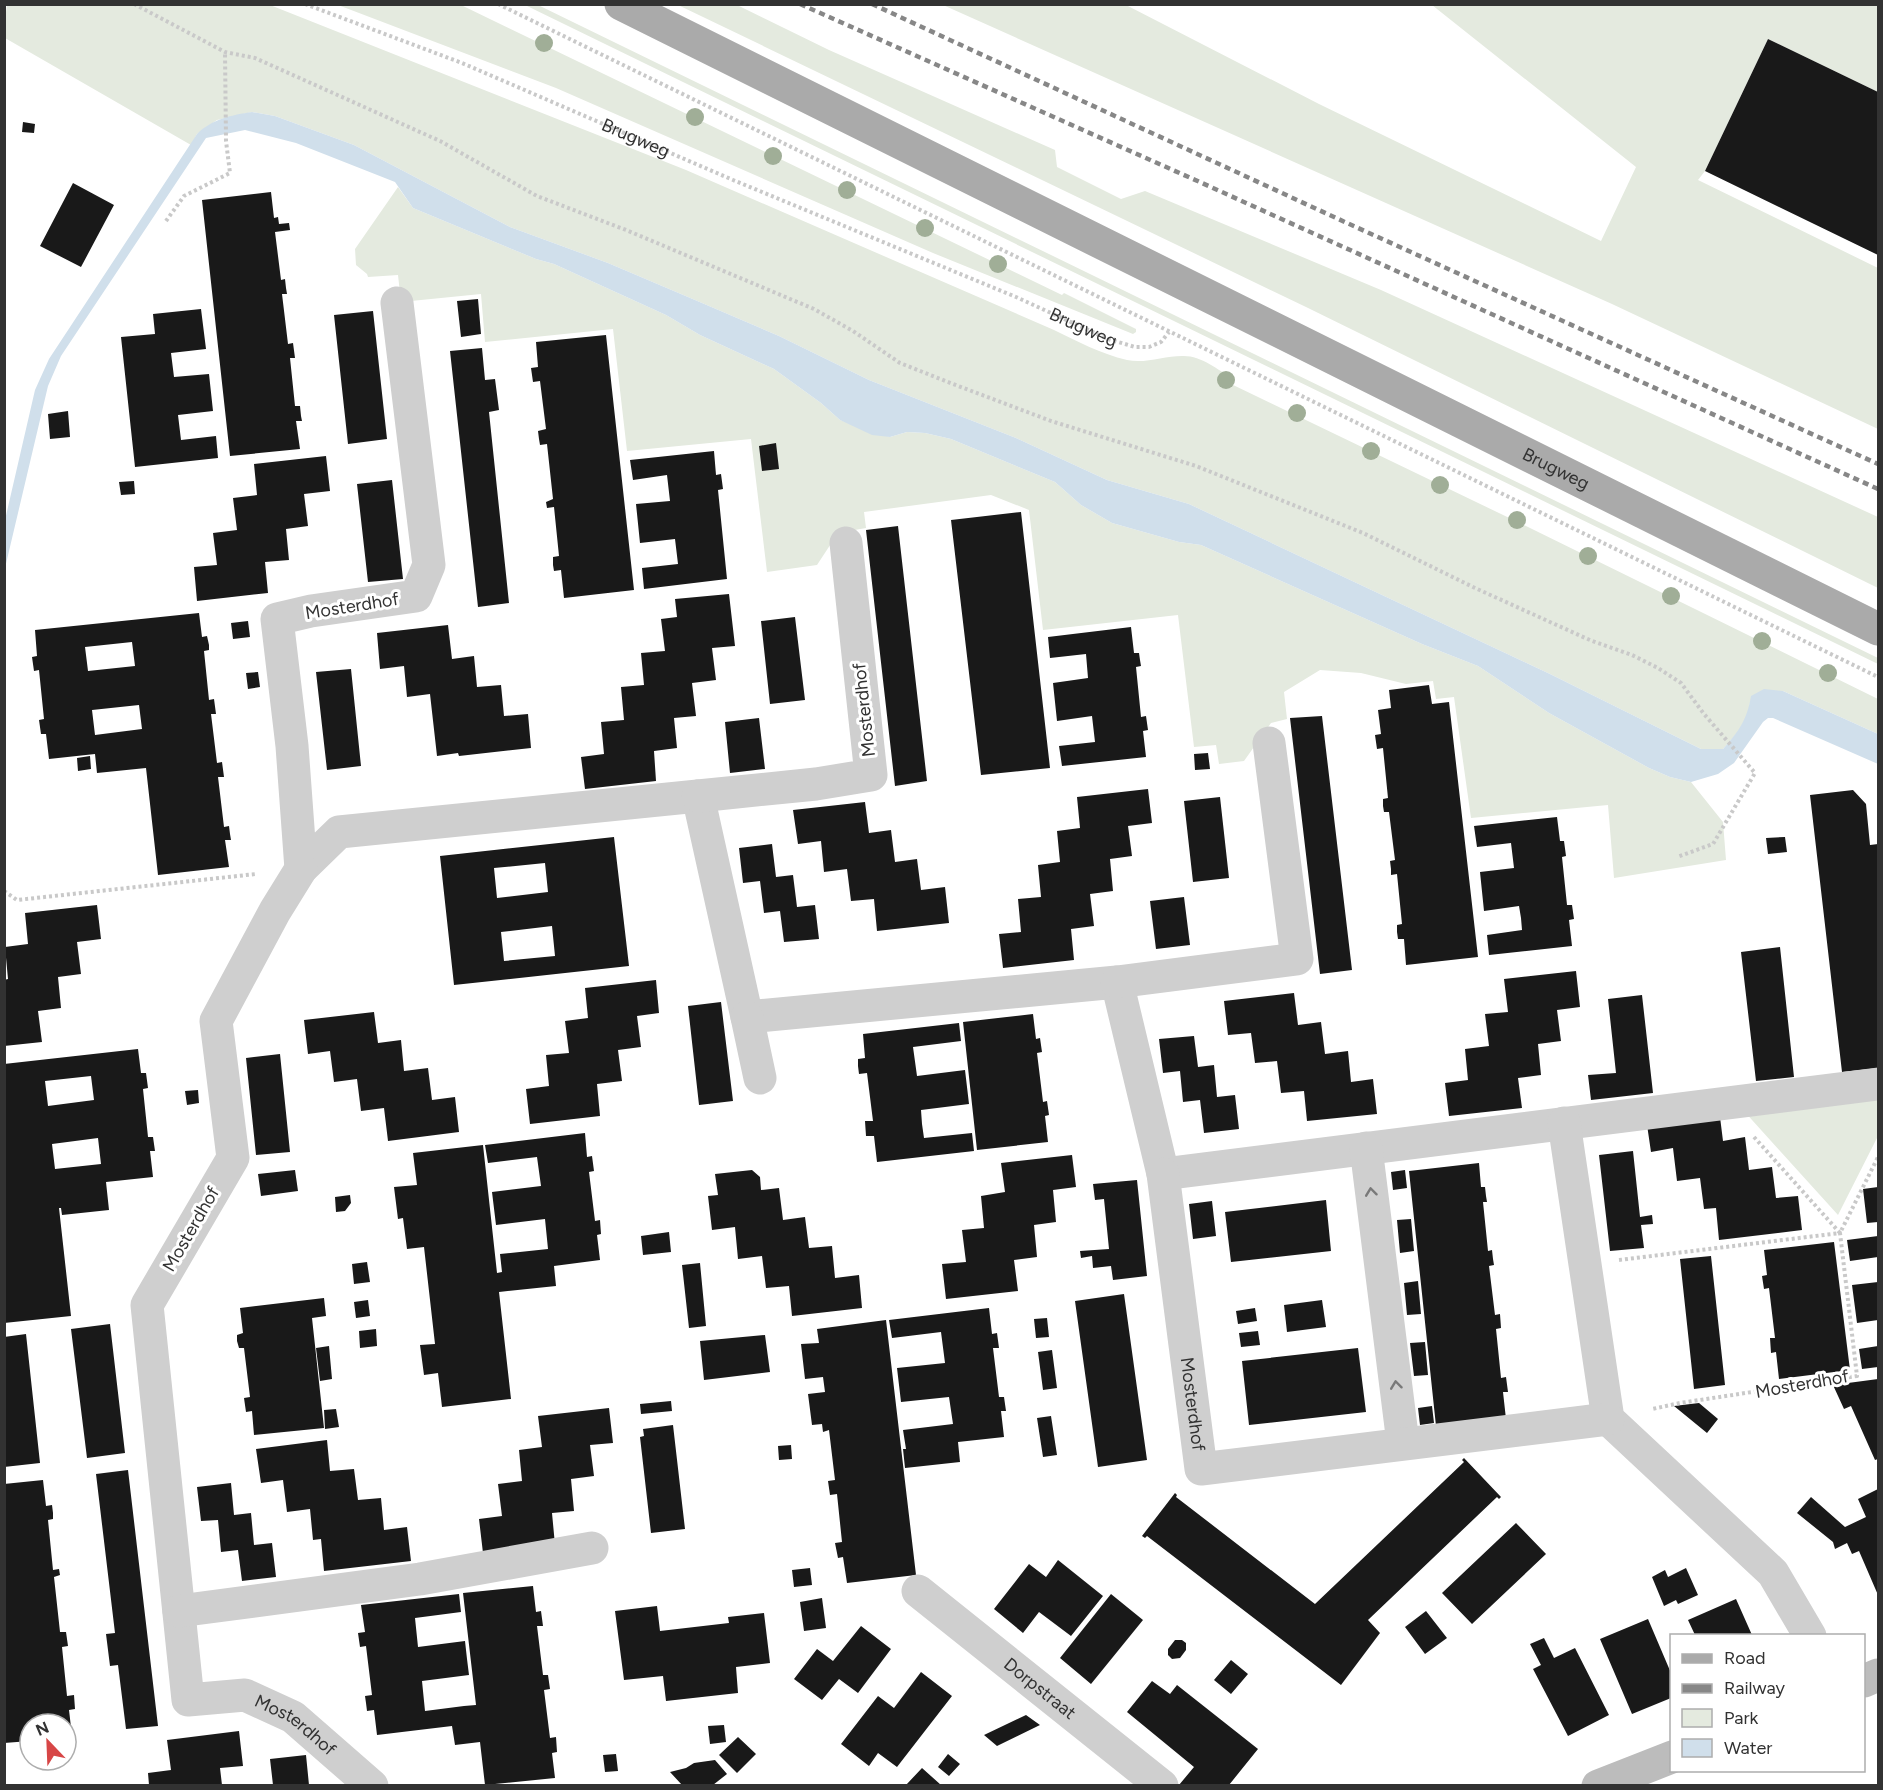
<svg xmlns="http://www.w3.org/2000/svg" width="1883" height="1790" font-family="Figtree,sans-serif">
<style>
.green{fill:#e4eadf}
.water{fill:#d0dfeb}
.building{fill:#191919;fill-rule:evenodd}
.lines{fill:none;stroke-linecap:round;stroke-linejoin:round}
.path{stroke:#c9c9c9;stroke-width:4;stroke-dasharray:3 3;stroke-linecap:butt}
.street{stroke:#cfcfcf;stroke-width:33}
.secondary{stroke:#bcbcbc;stroke-width:33}
.primary{stroke:#aaa;stroke-width:33}
.rail{stroke:#878787;stroke-width:4.5;stroke-dasharray:6 4.5;stroke-linecap:butt}
.tree{fill:#a0ae97}
.oneway{stroke:#797979}
.labels{text-anchor:middle;stroke-width:6;stroke-linejoin:round;paint-order:stroke}
.street-label{font-size:18px;fill:#323232;stroke:#fff}
</style>
<rect width="100%" height="100%" fill="#fff"/>
<path class="green" d="M7 5H270L686 170 1054 330C1077 341 1101 354 1127 360 1145 364 1164 356 1182 356 1200 355 1218 369 1232 379L1229 383 1528 527 1878 699V734L1783 691 1750 701C1750 720 1735 736 1723 749H1701L1550 674 1189 504 1107 480 1016 438 869 380 779 336 688 297 608 263 510 227 354 145 275 116 252 112 217 120 197 134 191 145 5 38V19Z
M338 5H461L1062 295 1064 293 1136 329V332L1133 334 933 253 556 88Z
M525 5H538L1878 658V664Z
M678 5H737L829 50 1055 150 1057 167 1121 199 1145 191 1381 290 1878 517V588L1306 307Z
M943 5H1126L1319 104 1601 241 1636 167 1432 5H1878V92L1768 39 1705 171 1698 180 1878 268V429L1612 304Z
M398 187 413 208 536 259 554 264 666 315 700 335 774 369 821 403 840 420 890 437 907 432 925 433 951 439 1055 482 1081 505 1112 523 1179 542 1201 545 1422 644 1478 666 1549 713 1649 768 1670 777 1691 782 1723 822 1726 860 1614 878 1608 805 1471 818 1454 697 1436 699 1433 681 1406 684 1361 673 1320 670 1284 692 1287 719 1271 723 1244 761 1219 764 1216 745 1194 747 1178 615 1043 630 1029 510 991 495 864 512 866 528 838 533 817 565 767 572 751 439 627 451 613 329 485 342 481 294 401 302 398 275 368 277 367 274 356 265 355 249Z
M1878 1093V1136L1838 1215 1743 1110Z"/>
<path class="water" d="M252 112 275 116 354 145 510 227 608 263 688 297 779 336 869 380 1016 438 1107 480 1189 504 1550 674 1701 749H1723C1739 731 1747 720 1751 696L1764 689 1783 691 1878 734V764L1773 718H1768L1763 722 1734 763 1718 774 1691 782 1670 777 1649 768 1549 713 1478 666 1422 644 1201 545 1179 542 1112 523 1081 505 1055 482 951 439 925 433 907 432 890 437 872 435 840 420 821 403 774 369 700 335 666 315 554 264 536 259 413 208 395 182 296 143 245 130 206 138 61 356 48 386 5 568V520L35 390 49 359 197 134C212 119 232 115 252 112Z"/>
<path class="building" d="M1768 39 1878 92V255L1705 171Z
M23 122 35 124 34 133 22 132Z
M73 183 114 205 81 267 40 246Z
M271 192 274 218 278 217 279 224 289 223 290 230 275 232 281 280 285 279 286 288 287 294H282L288 344 293 343 295 358H290L295 406H300L301 416 302 421H296L300 449 230 456 202 200Z
M478 299 481 334 461 337 457 301Z
M201 309 206 349 171 353 174 377 209 374 213 411 178 415 181 440 216 436 218 458 135 467 121 337 155 334 153 314Z
M373 311 387 439 348 444 334 315Z
M606 335 634 590 564 598 561 570 554 571 553 565V557L559 556 554 507 547 508 546 502 553 499 547 444 540 445 539 439 538 431 546 429 540 381 533 382 531 368 538 367 536 342Z
M482 348 485 380 495 379 499 410 489 412 509 603 478 607 450 351Z
M68 411 70 437 50 439 48 414Z
M776 443 779 469 762 471 759 446Z
M714 451 716 475 721 474 723 489 718 490 727 579 644 589 642 568 678 564 675 539 640 543 636 504 670 501 667 475 633 480 630 460Z
M326 456 330 491 304 494 308 526 286 529 289 560 265 562 268 593 197 601 194 567 217 565 213 533 237 530 233 498 257 495 254 464Z
M392 480 403 579 368 582 357 484Z
M134 481 135 494 121 495 119 482Z
M1021 512 1050 768 981 775 951 520Z
M898 526 927 781 895 786 866 530Z
M729 594 735 646 712 648 716 680 692 683 696 716 674 718 677 748 654 751 656 781 585 789 581 757 604 754 601 722 624 720 621 687 644 685 641 653 665 651 661 619 677 617 675 599Z
M199 613 202 637 207 636 209 645V650L204 651 209 700 214 699 216 714H211L217 763 222 762 224 777H218L224 827 229 826 230 834 231 840H225L229 867 158 875 146 768 97 773 95 754 49 759 46 734H41L39 720 44 719 39 670 34 671 32 657 37 656 35 630ZM132 642 135 666 88 671 85 647ZM139 705 142 729 95 735 92 710Z
M795 617 805 700 770 704 761 621Z
M248 621 250 637 233 639 231 623Z
M448 625 452 659 474 656 477 687 501 685 504 716 528 714 531 748 459 756 458 753 437 756 430 694 407 697 404 666 380 669 377 633Z
M1131 627 1134 653H1139L1140 660 1141 666 1136 667 1141 717 1146 716 1148 730 1143 731 1146 757 1062 766 1059 746 1095 742 1092 716 1057 721 1053 683 1088 678 1086 654 1050 658 1048 637Z
M351 669 361 766 327 770 316 672Z
M258 672 260 687 248 689 246 673Z
M1429 685 1432 704 1449 702 1478 957 1406 965 1404 939H1398L1397 932V925L1402 924 1397 874 1391 875V869L1390 861 1395 860 1389 812H1384L1383 806V799L1388 798 1383 748 1377 749 1375 735 1381 734 1378 710 1391 708 1389 690Z
M1322 716 1352 970 1320 974 1290 718Z
M759 718 765 769 730 773 725 722Z
M1208 753 1210 769 1195 770 1194 754Z
M90 756 91 769 78 771 77 758Z
M1148 789 1152 823 1128 826 1132 856 1110 859 1113 891 1090 894 1094 926 1071 929 1074 960 1003 968 999 934 1021 932 1018 899 1041 897 1038 865 1060 862 1057 831 1080 828 1077 797Z
M1853 790 1866 804 1870 845 1878 844V1068L1842 1072 1810 795Z
M1220 797 1229 878 1193 882 1184 801Z
M865 802 869 833 891 830 895 862 917 859 921 890 945 887 949 923 877 931 874 899 851 901 847 869 824 872 821 841 798 844 793 810Z
M1557 817 1560 841H1564L1566 856 1562 857 1567 905H1572L1574 919 1569 920 1572 946 1489 955 1487 935 1522 930 1521 918 1519 906 1484 911 1480 872 1514 868 1511 843 1477 847 1474 826Z
M614 837 629 966 454 985 440 856ZM545 863 548 892 497 898 494 868ZM552 926 555 956 504 961 501 932Z
M1785 837 1787 852 1768 854 1766 838Z
M772 844 776 877 793 875 797 907 815 905 819 939 784 942 780 911 764 913 760 881 743 883 739 848Z
M1184 897 1190 945 1156 949 1150 901Z
M97 905 101 939 77 942 81 974 58 977 61 1008 38 1011 42 1042 4 1046V980L8 979 5 947 28 944 25 913Z
M1780 947 1794 1077 1756 1081 1741 952Z
M1576 971 1580 1007 1557 1010 1561 1041 1538 1044 1541 1075 1518 1078 1522 1108 1449 1116 1445 1083 1468 1080 1465 1049 1489 1046 1485 1014 1508 1012 1504 979Z
M656 980 659 1013 637 1016 641 1047 618 1050 622 1081 597 1084 600 1116 530 1124 526 1089 549 1086 546 1055 569 1053 565 1021 588 1018 585 988Z
M1294 993 1298 1025 1321 1022 1325 1054 1348 1051 1351 1082 1373 1079 1377 1114 1307 1121 1304 1091 1281 1093 1277 1061 1255 1063 1251 1033 1228 1035 1224 1001Z
M1642 995 1653 1093 1591 1100 1588 1075 1616 1073 1608 999Z
M721 1002 733 1101 699 1105 688 1006Z
M374 1012 378 1043 401 1040 404 1071 428 1068 432 1100 455 1097 459 1132 388 1141 384 1108 361 1111 357 1079 334 1082 330 1051 308 1054 304 1020Z
M1033 1014 1036 1039 1040 1038 1042 1052 1037 1053 1043 1102 1047 1101 1049 1115 1045 1116 1048 1142 977 1150 963 1022Z
M959 1023 961 1041 913 1047 917 1076 965 1070 969 1104 921 1110 922 1124 924 1138 972 1133 974 1151 877 1162 874 1136H866L865 1121H873L867 1073 859 1074 858 1066V1059L865 1058 863 1034Z
M1194 1036 1198 1067 1214 1065 1217 1097 1235 1095 1239 1129 1204 1133 1200 1100 1183 1102 1180 1071 1163 1073 1159 1039Z
M138 1049 141 1073H146L148 1088 143 1089 148 1137H153L155 1151H150L153 1177 106 1182 109 1210 62 1215 61 1208H59L71 1316 4 1323V1064ZM91 1076 94 1100 48 1106 45 1081ZM98 1138 101 1164 55 1169 52 1144Z
M280 1054 290 1152 256 1155 246 1058Z
M198 1090 199 1103 187 1105 185 1091Z
M1719 1109 1723 1141 1745 1137 1749 1170 1772 1167 1776 1198 1798 1196 1802 1230 1719 1240 1716 1208 1704 1209 1700 1178 1677 1181 1673 1148 1651 1152 1646 1118Z
M585 1133 587 1157 592 1156 594 1171 589 1172 595 1221 600 1220 601 1234 597 1235 600 1260 554 1266 556 1286 499 1292 511 1399 442 1407 438 1373 424 1375 420 1345 435 1344 424 1247 407 1249 403 1218 398 1219 394 1187 417 1185 413 1153 483 1145 497 1273 502 1272 500 1254 548 1249 545 1219 496 1225 492 1192 541 1186 537 1157 488 1163 485 1145Z
M1633 1151 1640 1217 1652 1215 1653 1224 1641 1225 1644 1248 1610 1251 1599 1155Z
M1072 1155 1076 1187 1053 1190 1056 1222 1034 1225 1037 1257 1014 1260 1018 1291 946 1299 942 1264 966 1262 962 1230 984 1228 981 1196 1005 1192 1001 1163Z
M1479 1163 1481 1187H1485L1486 1196 1487 1202H1483L1488 1251 1492 1250 1493 1259 1494 1265 1489 1266 1495 1315 1500 1314 1501 1328 1496 1329 1501 1378 1506 1377 1508 1392H1503L1506 1419 1436 1426 1409 1171Z
M295 1170 298 1191 261 1196 258 1174Z
M752 1170 760 1177 761 1190 779 1188 783 1220 805 1217 809 1248 832 1246 835 1278 859 1275 862 1308 792 1316 789 1286 766 1288 762 1256 738 1259 735 1227 712 1230 708 1196 718 1195 715 1174Z
M1405 1170 1407 1188 1393 1190 1391 1172Z
M1137 1180 1147 1276 1113 1280 1111 1266 1093 1268 1092 1256 1081 1258 1080 1251 1109 1249 1104 1199 1095 1200 1093 1184Z
M1878 1187V1222L1867 1223 1863 1189Z
M350 1195 351 1203 345 1211 336 1212 335 1197Z
M1326 1200 1331 1251 1231 1262 1225 1212Z
M1212 1201 1216 1236 1193 1239 1189 1204Z
M1411 1219 1414 1251 1400 1253 1397 1220Z
M669 1232 671 1252 643 1255 641 1236Z
M1878 1236V1257L1850 1261 1847 1240Z
M1834 1242 1850 1370 1779 1379 1776 1352 1771 1353 1770 1338H1775L1769 1288 1764 1289 1762 1276 1767 1275 1764 1250Z
M1711 1256 1725 1385 1694 1389 1680 1259Z
M367 1262 370 1282 354 1284 352 1264Z
M700 1263 706 1326 689 1328 682 1265Z
M1418 1281 1421 1314 1407 1315 1404 1283Z
M1878 1282V1320L1857 1323 1852 1285Z
M1124 1294 1147 1460 1098 1467 1075 1301Z
M324 1298 326 1316 312 1318 324 1428 254 1435 252 1411 246 1412 244 1398 250 1397 244 1348H239L237 1341V1335L243 1333 240 1308Z
M368 1300 370 1316 356 1318 354 1302Z
M1322 1300 1326 1327 1287 1332 1284 1305Z
M989 1308 992 1334 997 1333 999 1348H993L999 1397H1004L1006 1411H1001L1004 1437 958 1442 960 1462 905 1468 903 1449H906L903 1430 953 1424 949 1397 901 1402 897 1368 945 1363 941 1332 892 1338 889 1320Z
M1255 1308 1257 1321 1238 1324 1236 1311Z
M1047 1318 1049 1337 1036 1338 1034 1319Z
M886 1320 916 1575 847 1583 843 1557 838 1558 835 1543 842 1542 837 1494 830 1495 828 1481 835 1480 829 1430 823 1432 822 1424 812 1425 808 1394 825 1392 823 1377 805 1379 801 1344 819 1343 817 1329Z
M110 1324 125 1453 87 1458 71 1329Z
M376 1329 377 1346 360 1348 359 1331Z
M1258 1331 1260 1345 1241 1347 1239 1333Z
M26 1334 40 1463 4 1467V1337Z
M765 1335 770 1372 704 1380 700 1341Z
M1425 1342 1428 1375 1414 1376 1410 1343Z
M329 1346 332 1379 320 1381 316 1348Z
M1878 1346V1367L1862 1369 1859 1349Z
M1358 1348 1366 1412 1249 1425 1242 1361Z
M1052 1350 1057 1388 1043 1390 1038 1352Z
M1878 1379V1459L1875 1460 1851 1406 1844 1409 1833 1385Z
M671 1401 672 1411 641 1414 640 1404Z
M1699 1403 1718 1419 1707 1433 1674 1406Z
M1432 1406 1434 1423 1420 1425 1418 1408Z
M609 1408 613 1443 590 1445 594 1476 571 1479 574 1511 552 1513 555 1545 483 1553 479 1519 502 1516 498 1484 522 1481 519 1450 542 1447 538 1416Z
M336 1409 339 1427 325 1429 324 1410Z
M1051 1416 1057 1455 1043 1457 1037 1418Z
M673 1425 685 1529 651 1533 640 1437 644 1436 643 1429Z
M327 1440 330 1471 354 1469 358 1500 381 1498 384 1530 407 1527 411 1561 324 1571 321 1539 313 1540 310 1509 287 1512 283 1480 261 1483 256 1449Z
M791 1445 792 1459 779 1460 778 1446Z
M1464 1458 1501 1497 1499 1499 1497 1497 1368 1620 1380 1633 1341 1685 1147 1536 1145 1538 1142 1536 1175 1493 1177 1495 1176 1497 1315 1604 1464 1462 1462 1460Z
M128 1470 158 1726 126 1729 118 1665 110 1666 106 1634 115 1633 96 1474Z
M43 1480 46 1506 52 1505 53 1513V1519L48 1520 53 1570 59 1569 60 1575 54 1577 60 1632H66L68 1646 62 1647 67 1696 74 1695 75 1709 69 1710 72 1736H66V1724H30V1741L4 1743V1484Z
M231 1483 234 1515 251 1513 254 1545 272 1543 276 1577 242 1581 238 1550 221 1552 218 1520 201 1521 197 1487Z
M1878 1489V1595L1859 1551 1852 1554 1847 1543 1835 1549 1833 1542 1797 1513 1811 1497 1845 1527 1866 1517 1858 1499Z
M1516 1523 1546 1554 1472 1624 1442 1593Z
M1058 1560 1103 1596 1071 1636 1039 1612 1023 1633 994 1609 1029 1564 1046 1577Z
M810 1568 812 1585 794 1587 792 1570Z
M1686 1568 1698 1595 1678 1604 1676 1600 1664 1606 1652 1577 1665 1570 1668 1577Z
M533 1586 536 1612 541 1611 543 1626H537L543 1675H548L550 1689 544 1690 550 1738 556 1737 557 1752 552 1753 555 1778 485 1785 480 1742 455 1745 452 1726 377 1735 374 1710 367 1711 366 1703 365 1696 372 1695 366 1646 360 1647 358 1633 365 1632 361 1605 459 1594 461 1612 415 1618 418 1647 465 1641 467 1659 469 1675 422 1681 425 1711 464 1706 476 1705 463 1593Z
M1111 1594 1143 1620 1091 1684 1060 1658Z
M822 1598 826 1628 804 1631 800 1602Z
M1736 1599 1752 1635H1695L1688 1620Z
M657 1606 660 1631 729 1623 728 1617 764 1613 770 1663 736 1667 738 1693 666 1701 663 1676 624 1680 615 1611Z
M1426 1611 1447 1638 1425 1654 1405 1627Z
M1648 1619 1671 1673V1698L1632 1714 1600 1639Z
M861 1626 891 1649 858 1693 839 1679 822 1700 794 1679 817 1649 833 1661Z
M1544 1638 1554 1658 1575 1648 1609 1715 1568 1736 1533 1669 1541 1665 1530 1644Z
M1175 1640H1182L1186 1643V1650L1180 1658 1172 1659 1168 1655V1649Z
M1231 1660 1248 1674 1231 1694 1214 1680Z
M921 1672 952 1696 897 1767 878 1753 869 1766 841 1744 878 1696 894 1708Z
M1152 1681 1170 1694 1177 1685 1258 1749 1229 1785H1179L1194 1767 1127 1712Z
M1026 1715 1040 1725 997 1746 984 1735Z
M724 1725 726 1742 710 1744 708 1726Z
M239 1731 243 1766 220 1768 222 1785H149L148 1773 171 1770 167 1740Z
M738 1737 756 1754 737 1773 719 1755Z
M616 1754 618 1771 605 1772 603 1755Z
M948 1754 960 1764 949 1776 938 1767Z
M306 1755 309 1785H273L270 1759Z
M715 1760 727 1774 713 1785H682L670 1772 686 1768 694 1763Z
M922 1768 941 1785H906Z"/>
<g class="lines">
<g class="path">
<path d="M134 4 225 52 255 58 440 141 537 196 626 230 814 309 853 331 900 363 953 384 1051 421 1196 466 1363 533 1475 588 1592 641 1632 655 1658 668 1681 683 1704 714 1755 773 1713 844 1677 857"/>
<path id="s1" d="M305 4 462 63 733 180 1016 297 1108 339 1135 347H1149L1161 342 1169 332"/>
<path d="M498 4 1878 677"/>
<path d="M166 221 184 196 230 173 226 141 225 52"/>
<path d="M4 891 17 900 256 874"/>
<path d="M1754 1137 1840 1233 1878 1157"/>
<path d="M1619 1260 1840 1233 1857 1376 1680 1403 1652 1409"/>
</g>
<g class="street">
<path d="M397 303 429 565 416 596 311 611 277 619 292 746 301 869 339 832 698 796 747 1017 1117 982 1163 1174 1878 1084"/>
<path d="M698 796 816 784 871 775 846 543"/>
<path id="s2" d="M301 869 275 911 216 1021 233 1158 147 1305 188 1700 245 1695 293 1717 372 1786"/>
<path d="M1117 982 1297 959 1269 743"/>
<path d="M747 1017 760 1078"/>
<path d="M1564 1123 1608 1419 1773 1573 1810 1636"/>
<path d="M1366 1148 1403 1443"/>
<path id="s3" d="M1163 1174 1201 1469 1608 1419"/>
<path id="s4" d="M918 1591 1162 1786"/>
<path d="M179 1611 420 1579 592 1548"/>
</g>
<path class="secondary" d="M1864 1681 1878 1675
M1598 1786 1672 1757"/>
<path class="primary" id="s5" d="M621 4 1878 629"/>
<path class="rail" d="M800 4 1202 183 1878 489
M872 4 1347 223 1878 464"/>
</g>
<g class="tree">
<circle cx="544" cy="43" r="9"/>
<circle cx="695" cy="117" r="9"/>
<circle cx="773" cy="156" r="9"/>
<circle cx="847" cy="190" r="9"/>
<circle cx="925" cy="228" r="9"/>
<circle cx="998" cy="264" r="9"/>
<circle cx="1226" cy="380" r="9"/>
<circle cx="1297" cy="413" r="9"/>
<circle cx="1371" cy="451" r="9"/>
<circle cx="1440" cy="485" r="9"/>
<circle cx="1517" cy="520" r="9"/>
<circle cx="1588" cy="556" r="9"/>
<circle cx="1671" cy="596" r="9"/>
<circle cx="1762" cy="641" r="9"/>
<circle cx="1828" cy="673" r="9"/>
</g>
<defs><path id="oneway-chevron" d="M-2-3.5L2.5 0L-2 3.5" fill="none" stroke-width="1.6" stroke-linecap="round" stroke-linejoin="round" transform="scale(1.5)"/></defs>
<g class="oneway">
<use href="#oneway-chevron" transform="translate(1371 1192) rotate(-97)"/>
<use href="#oneway-chevron" transform="translate(1396 1385) rotate(-97)"/>
</g>
<g class="labels">
<g class="street-label">
<text dy="6" stroke="none"><textPath href="#s1" startOffset="357">Brugweg</textPath></text>
<text dy="6" stroke="none"><textPath href="#s1" startOffset="843">Brugweg</textPath></text>
<text dy="6" stroke="none"><textPath href="#s5" startOffset="1044">Brugweg</textPath></text>
<text transform="translate(352 606) rotate(-9)" y="6">Mosterdhof</text>
<text transform="translate(864 710) rotate(-96)" y="6">Mosterdhof</text>
<text transform="translate(191 1229) rotate(-60)" y="6">Mosterdhof</text>
<text transform="translate(1802 1384) rotate(-10)" y="6">Mosterdhof</text>
<text dy="6" stroke="none"><textPath href="#s3" startOffset="232">Mosterdhof</textPath></text>
<text dy="6" stroke="none"><textPath href="#s4" startOffset="156">Dorpstraat</textPath></text>
<text dy="6" stroke="none"><textPath href="#s2" startOffset="996">Mosterdhof</textPath></text>
</g>
</g>
<rect width="1883" height="1790" fill="none" stroke="#323232" stroke-width="12"/>
<rect x="1670" y="1634" width="195" height="138" fill="#ffffff" stroke="#adadad" stroke-width="1.5"/>
<rect x="1682" y="1654" width="30" height="9" fill="#aaaaaa" stroke="#adadad" stroke-width="1.5"/>
<text x="1724" y="1664" font-size="18" fill="#323232">Road</text>
<rect x="1682" y="1684" width="30" height="9" fill="#878787" stroke="#adadad" stroke-width="1.5"/>
<text x="1724" y="1694" font-size="18" fill="#323232">Railway</text>
<rect x="1682" y="1709" width="30" height="18" fill="#e4eadf" stroke="#adadad" stroke-width="1.5"/>
<text x="1724" y="1724" font-size="18" fill="#323232">Park</text>
<rect x="1682" y="1739" width="30" height="18" fill="#d0dfeb" stroke="#adadad" stroke-width="1.5"/>
<text x="1724" y="1754" font-size="18" fill="#323232">Water</text>
<g transform="translate(48 1742) rotate(337)"><circle r="28" fill="#ffffff" stroke="#adadad" stroke-width="1.5"/>
<path d="M0-4.5L10 22L0 15L-10 22Z" fill="#d74646"/>
<text y="-9" font-size="16" font-weight="bold" text-anchor="middle" fill="#323232">N</text>
</g>
</svg>
